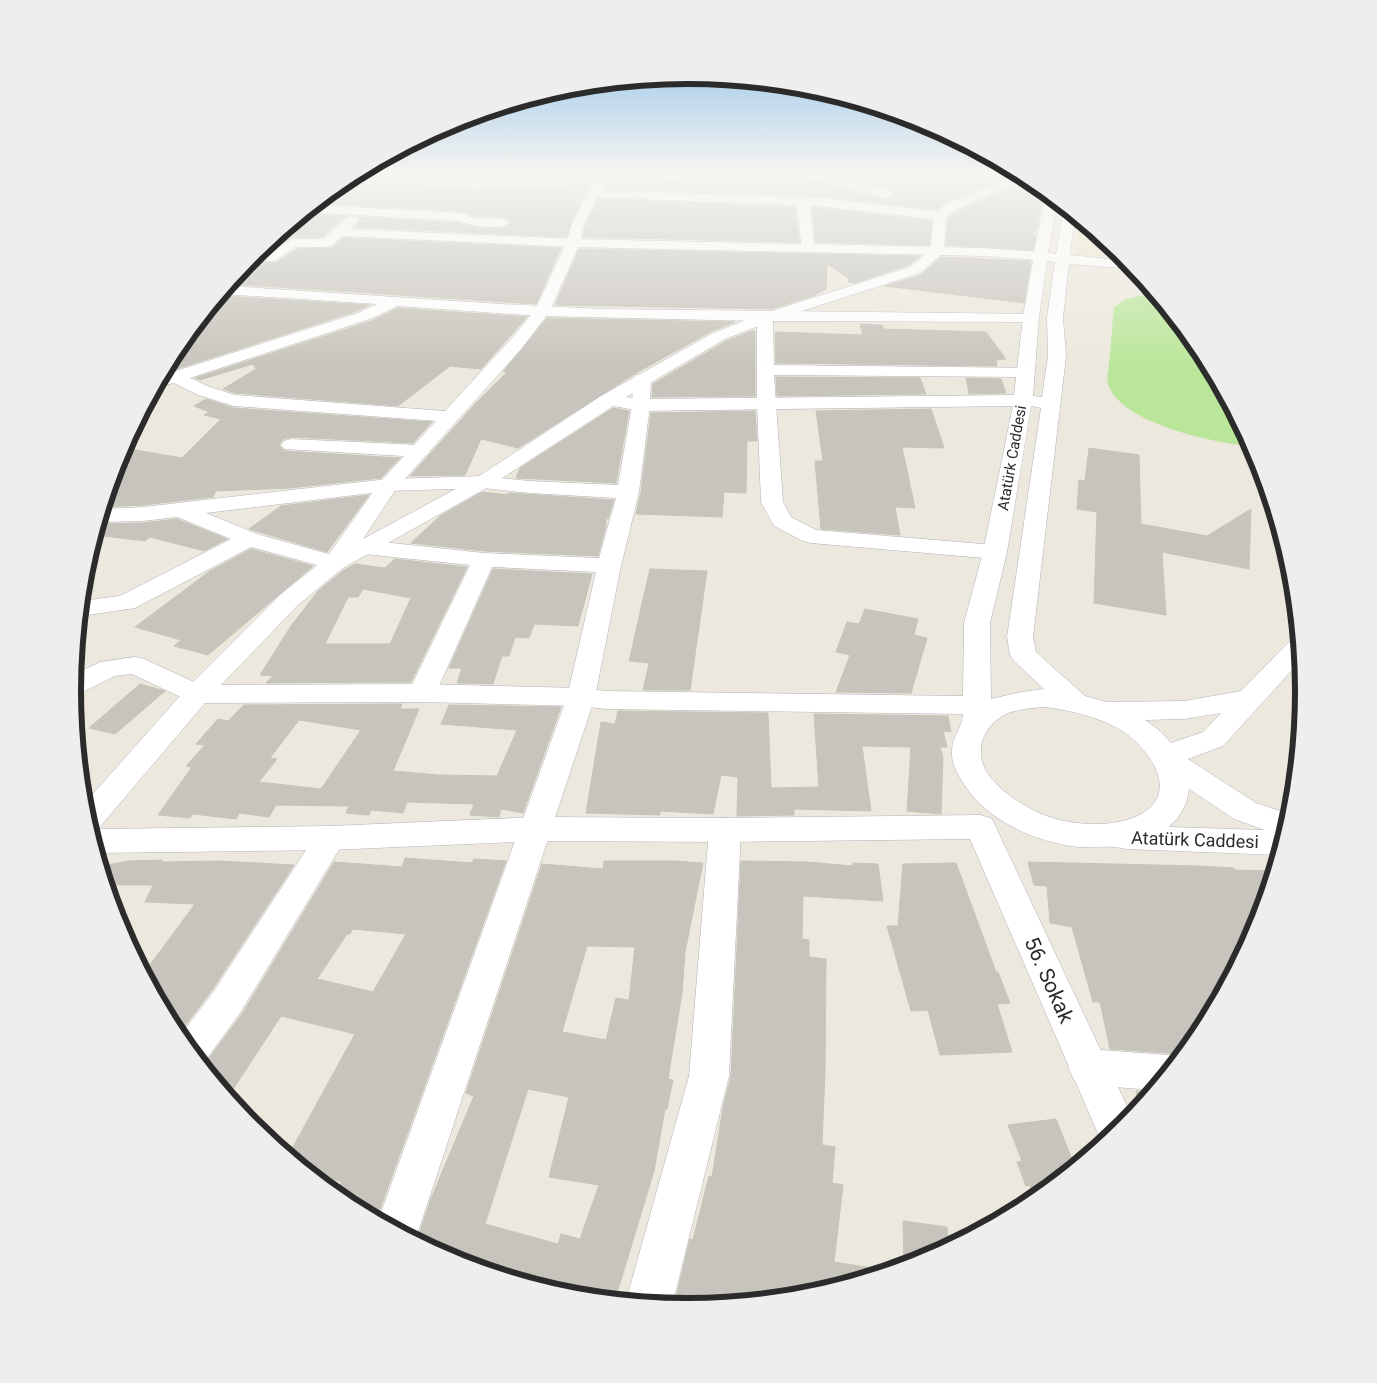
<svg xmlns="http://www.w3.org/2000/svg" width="1377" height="1383" font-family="Roboto,sans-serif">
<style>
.education{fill:#ece7ce}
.pitch{fill:#bae699}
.building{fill:#c7c4bd;stroke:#c7c4b7;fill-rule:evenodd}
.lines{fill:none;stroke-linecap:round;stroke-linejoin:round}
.street-casing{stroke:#b1b1bd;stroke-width:1}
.secondary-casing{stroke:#b1b1bd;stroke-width:1}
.street{fill:#fff;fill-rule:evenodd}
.secondary{fill:#fff;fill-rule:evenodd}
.labels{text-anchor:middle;stroke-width:5;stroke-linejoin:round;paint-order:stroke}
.far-street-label{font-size:15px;fill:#2b2b2b;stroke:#fff}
.street-label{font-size:18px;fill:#2b2b2b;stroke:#fff}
.near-street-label{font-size:21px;fill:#2b2b2b;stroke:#fff}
.rim{fill:none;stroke:#2b2b2b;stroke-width:6}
</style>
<rect width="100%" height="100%" fill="#ece8dd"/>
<path class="education" d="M1079 219 1124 256 1130 263 1075 257Z"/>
<path class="pitch" d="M1154 293 1201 350 1252 446C1217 444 1118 423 1108 383 1106 378 1109 370 1109 364 1111 345 1112 326 1114 307L1126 299Z"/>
<path class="building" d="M616 174H665L664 179 671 182 676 180 681 174H801L805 178 887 200 895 194 891 189 833 174H972L998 180 944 203 938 210 823 196 605 189Z
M367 175 412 178 405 183 466 189H489L506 186 563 188 565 184 587 185 593 182 584 193 566 237 355 227 361 220 358 217 459 223 477 228 493 229 506 227 511 222 503 217 474 216 462 211 317 203 334 189 348 186Z
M1016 184 1046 192 1043 196 1037 228 1031 235H1036L1033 250 946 245 948 218 954 213Z
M598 199 795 207 799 242 583 237 585 227Z
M812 207 932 221 929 245 816 242Z
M305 213 346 216 322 237H293L266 252 258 251Z
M343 238 561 248 536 304 230 284 261 262 275 263 297 249 331 248Z
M579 249 920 256 909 265 855 283 849 282 848 278 827 264 826 289 813 296 771 309 555 305Z
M941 257 1031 261 1024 303 885 286 921 275Z
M221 295 222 296 370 305 357 311 164 373 176 349Z
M398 308 527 317 481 369 450 366 398 406 235 393 223 389 256 369 253 364 200 380 195 378 371 321Z
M547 318 735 322 712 331 636 373 518 448 481 439 465 475 410 476 477 402 507 372H503Z
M860 324 882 325 884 329 986 332 1006 359 996 360 997 366 776 363 775 332 863 335Z
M751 331H755V396L652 397 653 384 726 341Z
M776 377 920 378 926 394 777 396Z
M966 378 1001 379 1006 393 969 394Z
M206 399 234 408 432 422 413 443 291 437 283 439 279 445 284 451 400 458 381 478 290 488 216 491 213 497 143 505 104 507 119 456 124 448 182 458 221 419 204 415 209 412 194 406Z
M613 408 629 411 616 483 516 478 520 468Z
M931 409 944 448 902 447 915 508 895 507 900 535 821 529 815 461H823L816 411Z
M755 411 757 441H747L746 493 724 492 722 517 636 514 641 492 651 413Z
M1089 448 1139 455 1141 524 1207 536 1251 509 1249 569 1162 552 1166 615 1094 603 1097 512 1077 509 1079 480 1085 481Z
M482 492 507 495 508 493 614 500 608 519 606 518V526L598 556 484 551 411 543 440 516Z
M369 495 327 552 249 529 281 506Z
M177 519 227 539 204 551 150 537 145 541 95 535 99 524 143 523Z
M251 549 313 566 208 655 174 646 181 640 135 627 210 571Z
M395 559 467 567 411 682 266 683 273 676 260 675 291 626 318 591 344 570 355 564 385 568ZM363 589 411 598 390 644H325L348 597H358Z
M493 569 592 574 578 626 534 624 529 638 515 637 509 656H502L493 684 457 683 462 668H449Z
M650 569 707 571 690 690H643L649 663 629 661Z
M865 609 918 619 914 635 927 638 911 693 836 692 850 655 836 652 847 622 859 624Z
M140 684 165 691 115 734 89 728Z
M402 704 400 709H419L393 771 438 775 497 776 517 730 441 724 449 705 561 707 523 813 501 809 499 817 470 815 474 804 407 802 403 813 371 810 369 815 346 813 349 806 276 805 269 817 239 813 236 819 193 814 190 818 158 815 192 767 186 766 205 745 196 744 218 719 228 721 244 705ZM299 720 361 730 321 789 259 782 277 759 270 758Z
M618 711 768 713 771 788 819 787 814 714 948 716 951 732 943 731 947 747H940L943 757 941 814 907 811 911 747 862 746 871 811 794 809V815L737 816 738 777 721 775 713 814 660 811V815L586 813 601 722 615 724Z
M405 858 472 863 474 859 506 861 376 1220 346 1204 335 1194 342 1182 307 1171 288 1156 355 1034 281 1016 228 1097 203 1066 242 1014 334 862 402 867ZM352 929 406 934 373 992 317 979 347 934H350Z
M162 860 161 862 220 861 294 865 212 990 178 1035 144 973 195 904 145 902 153 885H106L101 866 129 861Z
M604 861H675L703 863 685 952 682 993 668 1079 673 1080 667 1109H665L654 1171 615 1300 568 1296 543 1288 546 1279 472 1258 470 1264 451 1260 417 1241 430 1201 474 1096 466 1093 542 864 603 869ZM587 946 635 947 629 1000 616 998 606 1040 562 1032ZM528 1089 569 1097 549 1177 599 1185 580 1239 561 1234 558 1244 485 1224Z
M741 861 806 862 853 866V863L878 864 883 901 803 896 802 939 809 940V957L826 959 825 1071 822 1145 835 1147 832 1183 843 1185 834 1262 890 1271 808 1296 688 1308 674 1306 690 1239 693 1240 709 1176 712 1177 723 1108 731 1076Z
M1028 862 1198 866 1234 868 1235 870 1275 871 1257 928 1201 1034 1181 1058 1168 1053 1110 1049 1100 1002H1093L1072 927 1050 923 1047 886 1034 885Z
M956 863 996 972H998L1010 1003 997 1004 1012 1052 940 1055 928 1010 911 1011 887 926H898L903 864Z
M1136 1091 1153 1092 1140 1107Z
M1056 1119 1075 1167 1035 1200 1030 1185 1026 1186 1017 1162 1022 1161 1008 1125Z
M903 1221 947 1227 949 1248 924 1261 904 1267Z"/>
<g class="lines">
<g class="street-casing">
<path id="street" d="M506 174 587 177 593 180 587 183 514 180C500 192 456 186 437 186L431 183 437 180H497Z
M667 174H679L675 179 671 180 665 177Z
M803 174H824L891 191 893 194 887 198 805 176Z
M592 190 823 198 940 212 946 216 944 219 940 220 810 205 814 244 984 248 1040 252 1047 256 1040 260 984 256 573 247 342 236 331 246 326 247H296L274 261 249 260 256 253 266 254 293 239H323L348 217 353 216 359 220 351 229 573 239 801 244 797 205 588 197 586 194Z
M314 205 462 213 474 218 503 219 509 223C502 231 469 226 459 221L307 212Z
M229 286 501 304 601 309 1037 314 1039 317 1037 320 1031 322 773 321 774 365 1032 368 1035 372 1032 376 1026 377 774 375 783 502 791 517 816 530 995 545 1003 547 1007 552 1003 557 995 559 811 543 803 541 774 526 761 502 757 404V321L540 316 398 306 370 319 190 378 210 387 235 395 458 412 460 416 458 420 451 422 234 406 198 395 174 383 165 385 159 384 163 375 358 313 377 304 222 294Z
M642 374 648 375 651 379 650 405 639 492 621 566 595 697 415 1241 378 1221 567 697 596 572 492 567 436 693 432 699 422 702 412 699 408 693 470 565 364 554 356 552 353 547 356 542 364 540 484 553 599 558 616 498 529 493 483 488 388 491 206 513 257 534 343 558 347 563 343 568 335 570 251 547 135 608 81 616V601L120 596 231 539 177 517 143 521 99 522 103 509 143 507 388 479 483 476 529 481 618 485 632 405 633 379 636 375Z
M291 439 420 445 427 447 430 451 427 455 420 457 284 449 281 445 284 441Z
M135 657 144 659 207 688 211 694 207 700 197 703 187 700 132 674 115 676 83 692 73 695 74 675 100 662Z
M725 818 736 822 741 830 729 1076 672 1306 626 1301 689 1076 709 830 714 822Z
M330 826 341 830 346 838 240 1013 202 1065 179 1037 214 991 319 830Z
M1088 1049 1168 1055 1180 1059 1154 1090 1088 1085 1074 1080 1068 1067 1074 1054Z"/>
</g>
<g class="secondary-casing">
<path id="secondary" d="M356 174H365L347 184 340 185Z
M602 174H614L598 195 583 226 580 243 550 311 522 348 396 489 363 539 476 478 601 396 713 333 759 315 910 267 930 251 934 216 945 205 1015 175 1021 174 1025 177 1023 179 953 211 946 217 944 252 920 273 771 321 725 339 626 397 641 399 1014 395 1023 317 1042 210 1045 196 1048 193 1057 202 1048 253 1056 254 1063 211 1066 208 1075 215 1070 255 1129 261 1135 269 1069 264 1063 317 1066 356 1033 637 1036 652 1085 696 1107 702 1184 701 1241 691 1291 640 1299 638 1301 660 1223 746 1188 759 1256 803 1292 815 1280 855 1126 849C1109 844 1088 849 1070 846 1027 838 985 819 962 781 957 773 952 764 952 753 951 738 963 727 963 714L606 709 581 706 422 702 205 703 98 829 330 826 537 817 725 818 981 815 992 819 1132 1117 1124 1127 1103 1145 970 839 725 842 537 841 330 850 97 853 84 804 187 688 280 595 326 558 381 481 510 340 535 310 566 243 571 226 586 194ZM1047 261 1055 262 1047 317 1048 356 1042 397 1033 396 1039 317ZM613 406 641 411 1013 406 983 552 964 623 963 696 606 691 581 688 422 684 221 685 298 605 343 568 490 486ZM1031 406 1041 408 1007 637 1010 655 1014 661 1044 689 1021 692 991 699 990 623 1007 552ZM1045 707C1073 711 1100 717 1124 732 1143 745 1171 778 1155 802 1143 819 1118 823 1100 824 1074 825 1046 819 1024 805 1010 797 993 784 985 769 974 746 986 723 1008 713 1019 709 1033 708 1045 707ZM1221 713 1203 732 1171 743 1160 731 1145 720 1184 719ZM1189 789 1234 819 1265 830 1169 827C1180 817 1188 804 1189 789Z"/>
</g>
<use href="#street" class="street"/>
<use href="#secondary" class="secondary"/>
</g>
<linearGradient id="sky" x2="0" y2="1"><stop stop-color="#7ab6e8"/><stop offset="0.47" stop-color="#f6f5f0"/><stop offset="1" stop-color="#f6f5f0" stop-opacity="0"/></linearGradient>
<rect width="1377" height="368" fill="url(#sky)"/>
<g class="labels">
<g class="far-street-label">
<text transform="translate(1012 458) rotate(-80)" y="5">Atatürk Caddesi</text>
</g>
<g class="street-label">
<text transform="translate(1195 840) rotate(2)" y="6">Atatürk Caddesi</text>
</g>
<g class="near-street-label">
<text transform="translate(1049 980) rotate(66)" y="7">56. Sokak</text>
</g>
</g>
<path d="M0 0H1377V1383H0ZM81 691a607 607 0 1 1 1214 0a607 607 0 1 1-1214 0Z" fill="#eee" fill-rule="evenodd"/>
<path class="rim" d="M81 691a607 607 0 1 1 1214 0a607 607 0 1 1-1214 0Z"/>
</svg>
